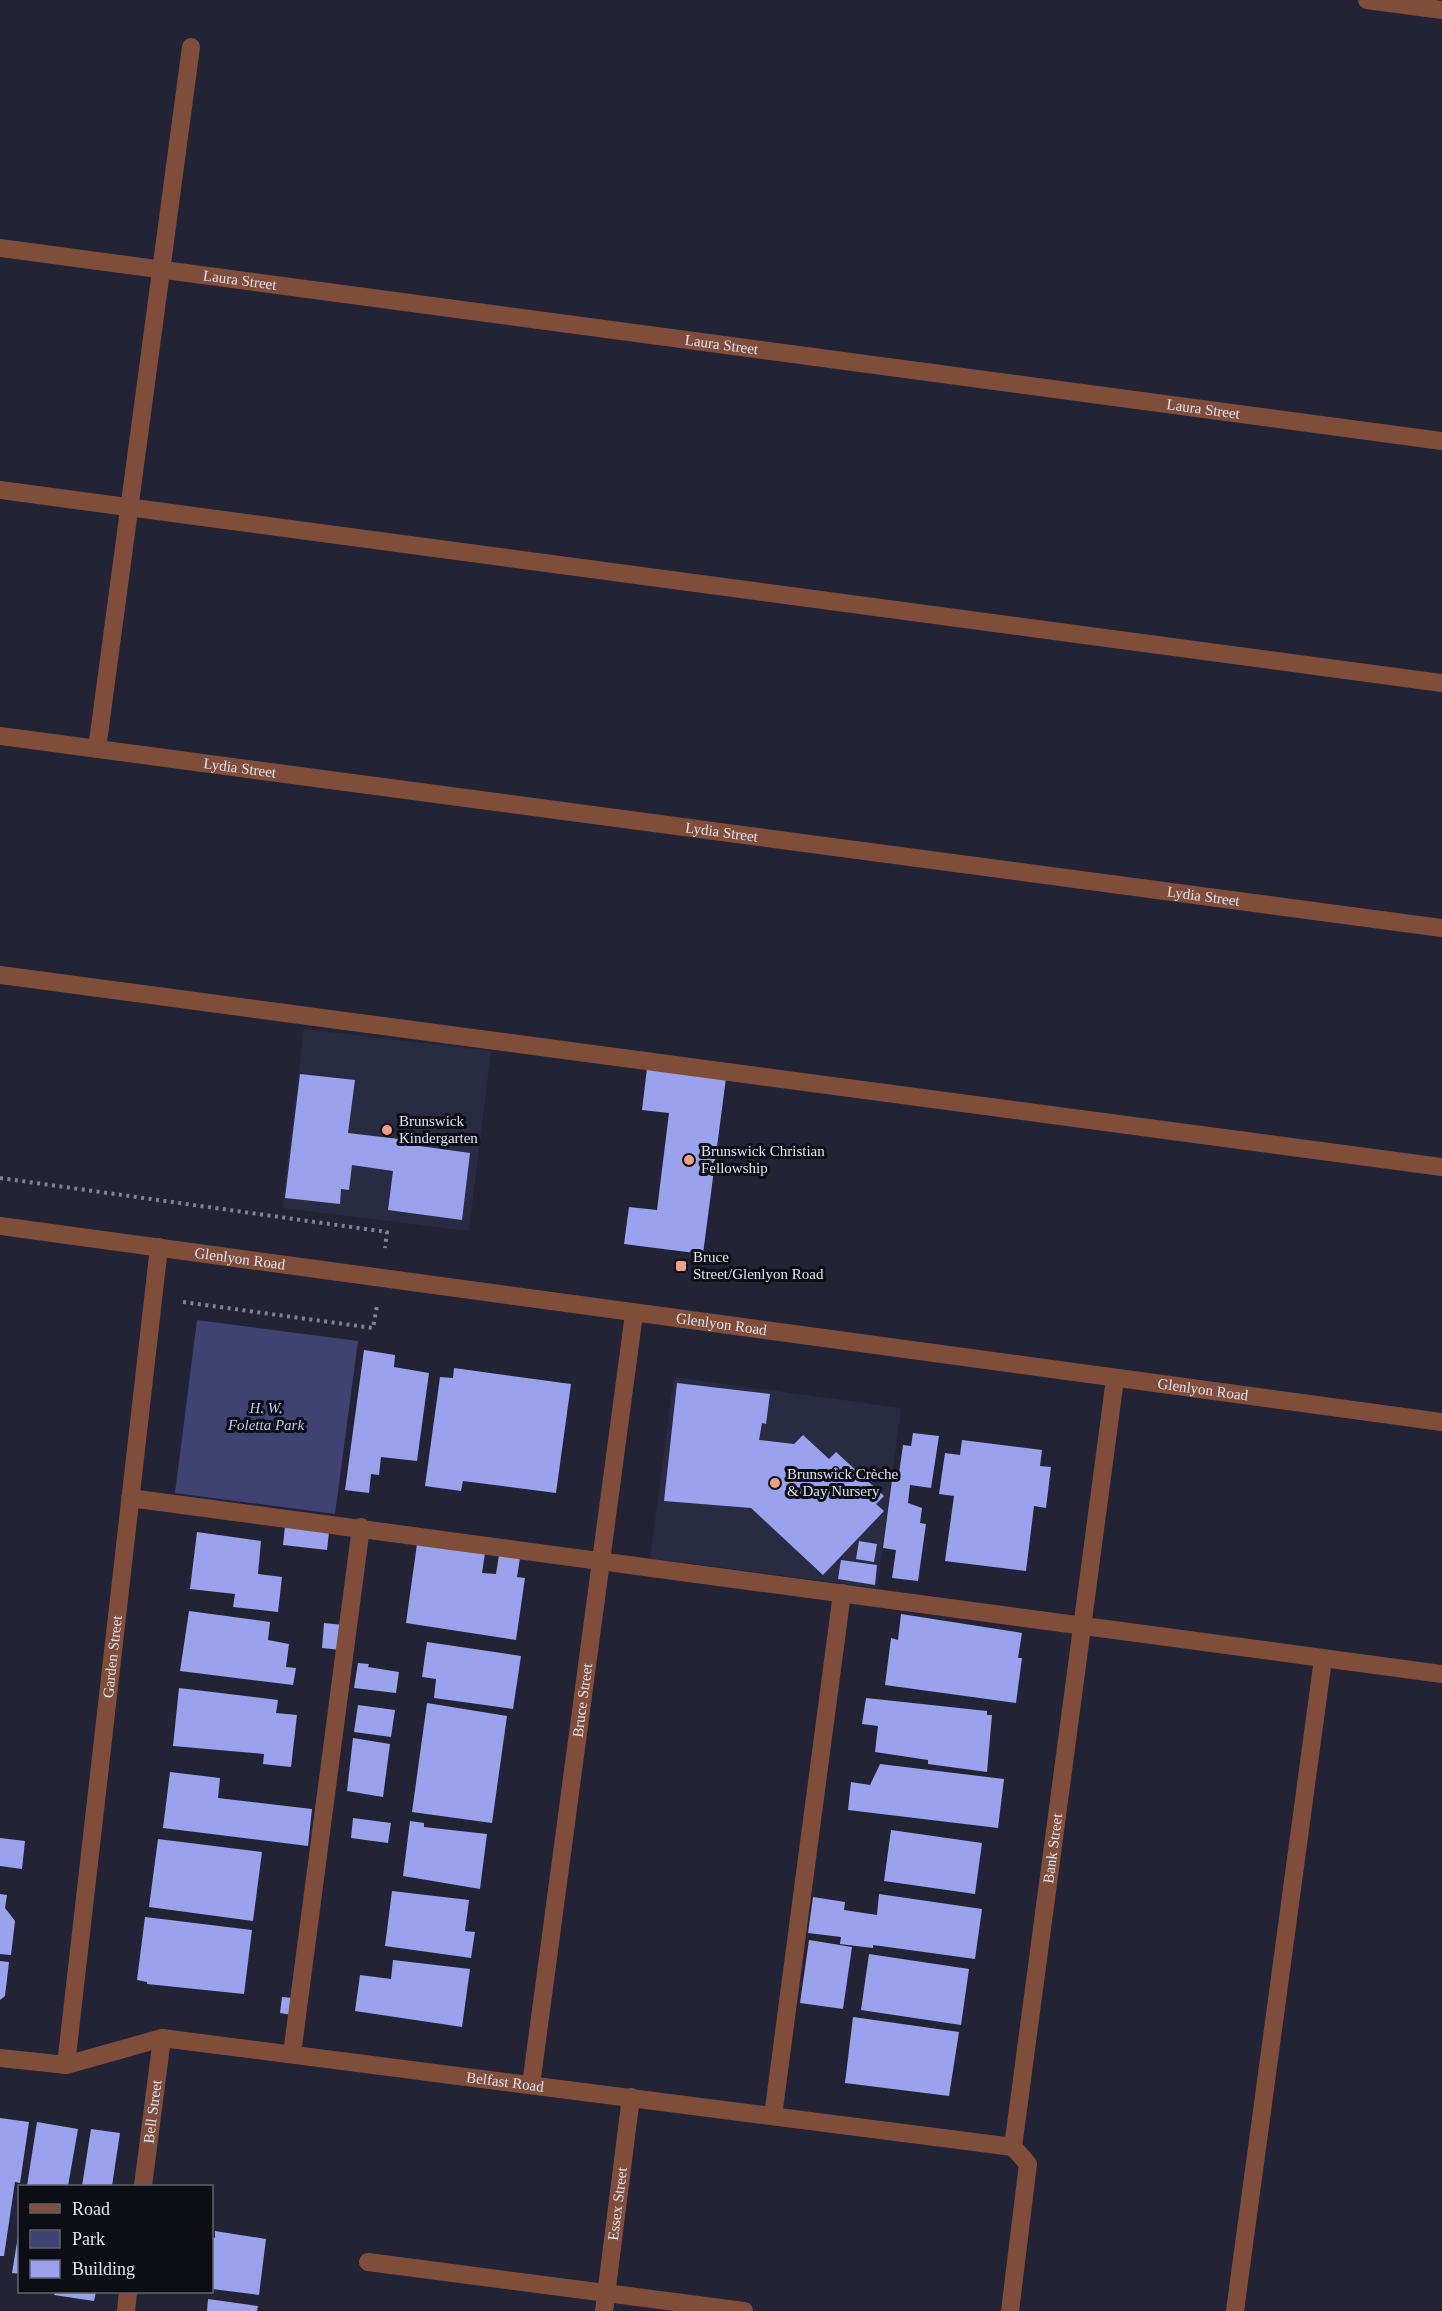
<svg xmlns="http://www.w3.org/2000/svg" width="1442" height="2311" font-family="Georgia,serif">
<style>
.built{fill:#282b42}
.green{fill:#3f4272}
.building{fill:#9aa2ee}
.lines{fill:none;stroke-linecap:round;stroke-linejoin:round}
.path{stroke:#818391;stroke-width:4;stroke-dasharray:3 4.5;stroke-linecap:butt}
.minor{stroke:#814d3b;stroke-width:18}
.poi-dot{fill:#f39f83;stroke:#0d0e15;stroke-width:2}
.labels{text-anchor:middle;stroke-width:6;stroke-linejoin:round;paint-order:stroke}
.street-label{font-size:15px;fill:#e1e3ef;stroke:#0d0e15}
.poi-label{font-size:15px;fill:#e1e3ef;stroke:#0d0e15;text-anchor:start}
.park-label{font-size:15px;font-style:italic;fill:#c1c7ef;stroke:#0d0e15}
</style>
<rect width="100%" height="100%" fill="#222435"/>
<path class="built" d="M304 1029 491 1051 469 1231 282 1208Z
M674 1377 901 1408 877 1588 650 1558Z"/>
<path class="green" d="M197 1320 358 1341 335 1514 175 1493Z"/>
<path class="building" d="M647 1068 726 1078 703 1254 624 1244 629 1207 657 1210 669 1113 642 1110Z
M300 1074 355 1080 348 1133 399 1139 398 1143 470 1153 462 1220 388 1210 393 1171 352 1165 349 1190 341 1189 340 1204 285 1198Z
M364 1350 395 1355 394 1367 429 1373 417 1461 381 1457 379 1475 371 1474 369 1493 345 1490Z
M454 1368 571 1384 556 1493 463 1481 461 1491 425 1486 440 1377 453 1378Z
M677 1383 770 1394 766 1424 762 1423 759 1440 794 1444 803 1435 829 1459 836 1452 884 1496 876 1504 884 1511 823 1575 751 1508 664 1501Z
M913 1433 939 1436 931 1488 910 1485 908 1503 922 1508 920 1523 926 1524 918 1581 892 1578 896 1550 883 1548 892 1480 898 1481 903 1445 911 1446Z
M962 1440 1042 1450 1040 1466 1051 1467 1046 1508 1034 1506 1026 1571 945 1561 954 1496 939 1494 945 1453 960 1455Z
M285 1526 329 1532 327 1550 283 1545Z
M197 1532 261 1541 258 1574 282 1577 278 1612 233 1607 235 1594 190 1589Z
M859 1541 877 1544 874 1562 856 1559Z
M417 1544 485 1553 482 1573 496 1574 499 1555 520 1558 517 1577 525 1578 516 1640 406 1623Z
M841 1560 877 1565 875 1585 838 1579Z
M189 1611 270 1622 268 1640 289 1644 286 1667 296 1668 293 1685 180 1671Z
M901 1614 1022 1633 1018 1658H1022L1016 1703 885 1685 891 1638 898 1640Z
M324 1623 344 1625 341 1650 322 1648Z
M427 1642 521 1656 513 1709 434 1698 436 1679 422 1677Z
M358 1663 369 1664 368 1667 399 1672 396 1693 354 1688Z
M179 1688 278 1700 276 1713 297 1715 291 1767 263 1764 264 1754 173 1746Z
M866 1698 987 1711V1715H992L987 1772 928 1764V1760L875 1752 878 1726 862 1724Z
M427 1703 507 1716 492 1823 412 1812Z
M358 1705 395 1710 391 1737 354 1732Z
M353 1738 390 1744 383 1797 347 1791Z
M880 1764 1004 1779 998 1828 848 1810 851 1782 870 1785Z
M170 1772 220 1778 218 1798 312 1809 308 1846 163 1828Z
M353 1818 391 1823 388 1843 351 1838Z
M410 1821 424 1823V1827L487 1834 480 1889 403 1876Z
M891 1830 982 1843 975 1894 884 1881Z
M0 1838 25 1841 22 1869 0 1866Z
M158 1839 262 1852 253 1921 149 1907Z
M392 1891 469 1900 465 1931 475 1932 471 1958 385 1946Z
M0 1894 7 1895 5 1908 15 1921 11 1955 0 1954Z
M879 1894 982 1909 975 1959 873 1945V1948L840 1944 841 1937 808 1933 813 1897 845 1902 844 1910 877 1915Z
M145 1917 252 1930 244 1994 147 1984V1982L137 1980Z
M809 1940 852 1947 843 2009 800 2003Z
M869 1954 969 1969 961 2025 861 2010Z
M393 1960 470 1969 462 2027 355 2011 360 1975 391 1979Z
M0 1961 9 1962 5 1996 0 2000Z
M282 1997 294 1998 292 2015 280 2013Z
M853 2017 959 2032 949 2096 845 2083Z
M0 2118 29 2122 20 2183 15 2182 4 2256H0Z
M37 2122 78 2129 68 2186H27Z
M91 2129 120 2133 112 2186H82Z
M215 2231 266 2239 259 2295 212 2289V2237L215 2238Z
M18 2236H20V2274L12 2273Z
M55 2292H96L94 2301 54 2295Z
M208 2299 258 2306 257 2311H207Z"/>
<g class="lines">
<path class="path" d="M0 1178 387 1232 385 1248
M183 1302 373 1328 377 1306"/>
<g class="minor">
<path d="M1367 0 1442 10"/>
<path id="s1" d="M0 248 1442 441"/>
<path d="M0 490 1442 683"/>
<path id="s2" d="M0 736 1442 928"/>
<path d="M97 749 191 47"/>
<path d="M0 975 1442 1167"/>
<path id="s3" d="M0 1226 1442 1422"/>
<path d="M130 1498 1442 1674"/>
<path d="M292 2054 361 1527"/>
<path id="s4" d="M0 2058 66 2065 162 2038 1013 2147"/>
<path id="s5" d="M66 2065 159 1247"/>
<path id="s6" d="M531 2085 634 1314"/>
<path d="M773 2116 842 1593"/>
<path id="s7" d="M143 2186 162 2038"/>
<path d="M368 2262 744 2311"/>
<path d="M126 2311 128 2292"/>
<path id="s8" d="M604 2311 631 2097"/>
<path id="s9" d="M1010 2311 1028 2164 1013 2147 1115 1379"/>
<path d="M1235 2311 1323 1659"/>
</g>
</g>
<g class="poi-dot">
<circle cx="387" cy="1130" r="6"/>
<circle cx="689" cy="1160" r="6"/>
<rect x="675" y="1260" width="12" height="12" rx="3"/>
<circle cx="775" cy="1483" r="6"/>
</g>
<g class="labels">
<g class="street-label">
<text dy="5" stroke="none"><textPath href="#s1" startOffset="242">Laura Street</textPath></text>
<text dy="5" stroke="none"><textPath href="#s1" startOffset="728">Laura Street</textPath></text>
<text dy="5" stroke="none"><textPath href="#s1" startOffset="1214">Laura Street</textPath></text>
<text dy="5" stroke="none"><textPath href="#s2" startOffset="242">Lydia Street</textPath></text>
<text dy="5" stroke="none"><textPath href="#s2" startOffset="728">Lydia Street</textPath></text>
<text dy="5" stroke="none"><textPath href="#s2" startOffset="1214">Lydia Street</textPath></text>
<text dy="5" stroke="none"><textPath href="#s3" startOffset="242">Glenlyon Road</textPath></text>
<text dy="5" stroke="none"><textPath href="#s3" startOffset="728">Glenlyon Road</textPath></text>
<text dy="5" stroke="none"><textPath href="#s3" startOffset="1214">Glenlyon Road</textPath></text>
<text dy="5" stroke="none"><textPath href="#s5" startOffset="411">Garden Street</textPath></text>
<text dy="5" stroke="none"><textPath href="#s6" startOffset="388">Bruce Street</textPath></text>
<text dy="5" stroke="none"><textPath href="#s9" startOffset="472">Bank Street</textPath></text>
<text dy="5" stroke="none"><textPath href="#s4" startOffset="512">Belfast Road</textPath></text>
<text dy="5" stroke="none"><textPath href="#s7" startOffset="75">Bell Street</textPath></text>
<text dy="5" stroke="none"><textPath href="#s8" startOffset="108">Essex Street</textPath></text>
</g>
<g class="poi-label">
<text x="399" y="1126">Brunswick<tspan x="399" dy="17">Kindergarten</tspan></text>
<text x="701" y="1156">Brunswick Christian<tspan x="701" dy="17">Fellowship</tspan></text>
<text x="693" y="1262">Bruce<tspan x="693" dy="17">Street/Glenlyon Road</tspan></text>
<text x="787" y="1479">Brunswick Crèche<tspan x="787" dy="17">&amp; Day Nursery</tspan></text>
</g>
<g class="park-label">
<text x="266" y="1413">H. W.<tspan x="266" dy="17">Foletta Park</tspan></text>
</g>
</g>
<rect x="18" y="2185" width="195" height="108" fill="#0d0e15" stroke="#62636c" stroke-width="1.5"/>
<rect x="30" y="2204" width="30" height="9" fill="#814d3b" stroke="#62636c" stroke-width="1.5"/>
<text x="72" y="2215" font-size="18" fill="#e1e3ef">Road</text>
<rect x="30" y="2230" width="30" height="18" fill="#3f4272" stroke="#62636c" stroke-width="1.5"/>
<text x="72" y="2245" font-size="18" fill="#e1e3ef">Park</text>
<rect x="30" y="2260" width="30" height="18" fill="#9aa2ee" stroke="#62636c" stroke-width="1.5"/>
<text x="72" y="2275" font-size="18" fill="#e1e3ef">Building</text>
</svg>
